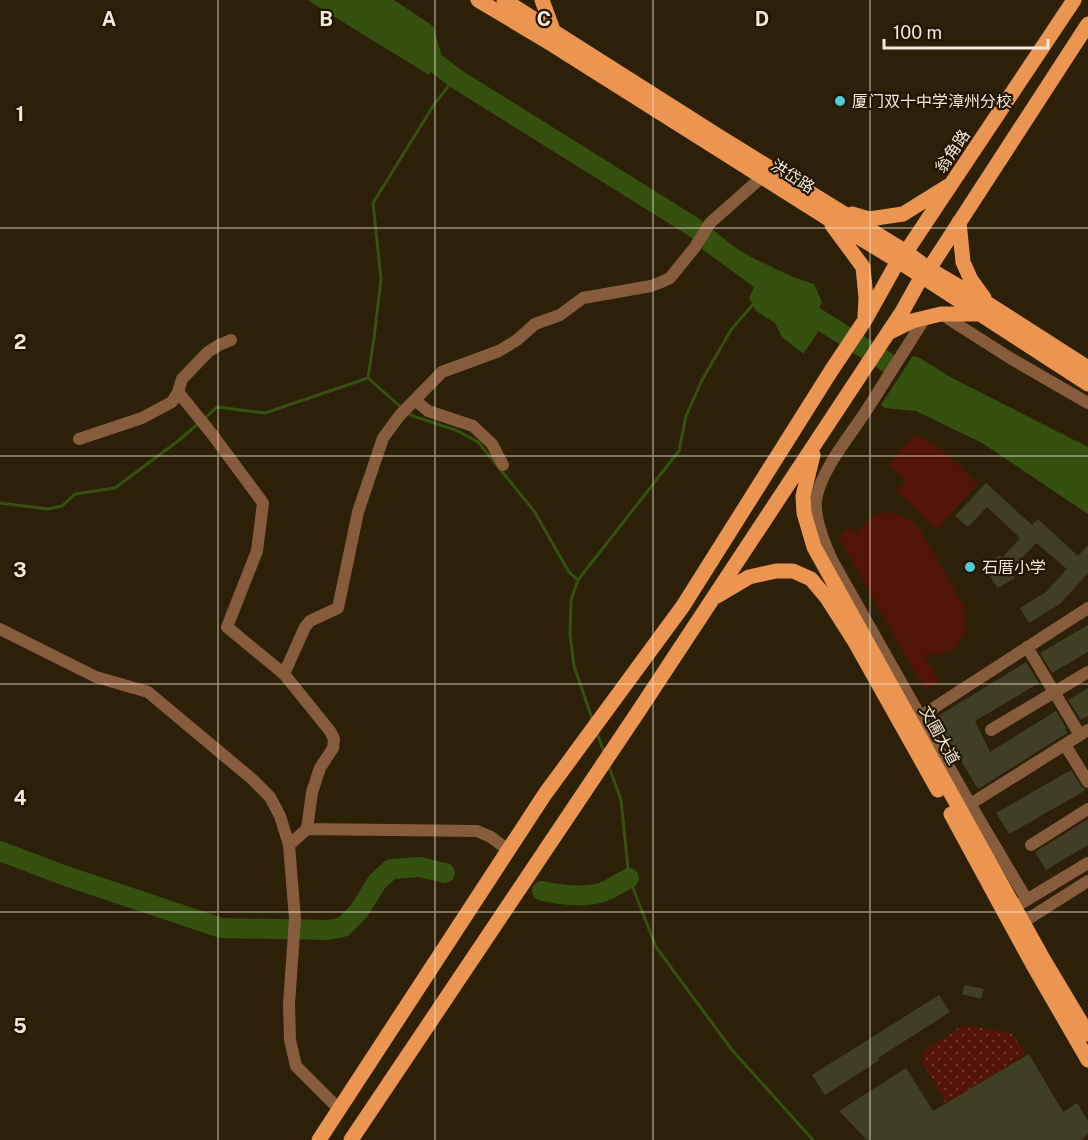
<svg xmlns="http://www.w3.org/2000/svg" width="1088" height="1140" font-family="'Public Sans','Noto Sans SC',sans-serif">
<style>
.grass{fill:url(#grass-dots)}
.park{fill:#531408}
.water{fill:#34510f}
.pier{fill:#2c2008}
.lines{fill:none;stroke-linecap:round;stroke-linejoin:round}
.stream{stroke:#34510f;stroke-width:3}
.river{stroke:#34510f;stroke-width:20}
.building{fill:#403f25}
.minor{stroke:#865c3d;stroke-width:12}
.major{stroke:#eb9550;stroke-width:15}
.grid{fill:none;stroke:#f1e9db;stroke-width:1.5;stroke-opacity:0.55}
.poi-dot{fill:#52cbd7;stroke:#221601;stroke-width:2}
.labels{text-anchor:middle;stroke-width:4.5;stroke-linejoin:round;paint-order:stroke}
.poi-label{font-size:16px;fill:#f1e9db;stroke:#221601;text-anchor:start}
.street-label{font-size:16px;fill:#f1e9db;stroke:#221601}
.grid-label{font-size:20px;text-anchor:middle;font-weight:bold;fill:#f1e9db;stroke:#221601;stroke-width:4.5;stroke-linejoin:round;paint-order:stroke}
</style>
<defs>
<pattern id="grass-dots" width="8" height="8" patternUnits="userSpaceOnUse" patternTransform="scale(1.5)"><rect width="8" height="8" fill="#531408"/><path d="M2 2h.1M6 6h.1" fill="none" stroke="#6c362b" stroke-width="1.8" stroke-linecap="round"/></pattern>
</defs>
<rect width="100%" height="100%" fill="#2c2008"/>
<path class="grass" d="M963 1025 1012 1033 1026 1055 946 1103 921 1060 923 1051Z"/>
<path class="park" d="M915 434 937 446 978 483 937 529 896 491 906 480 888 464Z
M886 512C900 513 908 517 918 526L964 606C967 622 965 644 948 652 940 655 932 654 924 655L939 682 925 690 840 540V536L851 528 856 534 872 516Z"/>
<path class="water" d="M307 0H394L433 26 441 53 429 75Z
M714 235 751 257 795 278 814 284 822 302 815 319 856 348 918 357 952 378 1088 447V514L982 443 916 411 885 408 798 350 782 337 775 323 756 311 749 298 754 287 702 249Z"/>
<path class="pier" d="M825 322 858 345 915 353 880 406 803 354Z"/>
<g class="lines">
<path class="stream" d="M368 378 374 338 381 279 373 203 435 103 455 78
M408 413 413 416 458 431 478 442 534 511 569 572 578 580
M204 419 217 407 265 413 368 378 403 409
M0 503 48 509 62 506 75 494 115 488 178 441 199 423
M593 721 574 666 570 634 571 600 578 580 679 451 686 416 702 380 731 330 755 302
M597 733 604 752
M608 764 621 800 629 878 656 947 732 1050 813 1140"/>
<path class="river" d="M416 48 455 78 692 226 731 257
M793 303 888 363
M0 851 63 875 221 928 328 930 343 927 359 911 377 882 391 869 420 867 445 873
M542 891C563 895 588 899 608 890 615 886 622 882 629 878"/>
</g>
<path class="building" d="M986 483 1032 525 1038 519 1078 556 1088 545V573L1060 604 1029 623 1020 608 1046 592 1067 569 1036 543 1010 571 1015 578 998 588 983 566 1000 555 1002 558 1020 538 987 507 968 527 955 516Z
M1088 625V652L1052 673 1040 653Z
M1026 662 1039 683 975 721 990 752 1056 711 1066 728 1065 729 1067 733 978 789 935 718Z
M1088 688V716L1081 720 1068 700Z
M1071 770 1081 786 1086 790 1009 834 996 813Z
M1088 819V845L1046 870 1035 852Z
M965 985 984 989 981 999 962 994Z
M939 995 950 1012 878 1058 880 1060 825 1095 812 1075Z
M1029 1054 1063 1112 1077 1103 1088 1121V1133L1082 1140H867L839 1111 906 1068 933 1111Z"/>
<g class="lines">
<path class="minor" d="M941 314 1010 358 1088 403
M925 318C906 348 887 378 868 408 851 435 821 469 816 500 814 520 825 545 833 562L970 804 1027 900
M178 392 212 434 263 503 257 551 227 627 284 674 330 731 334 739 333 748 320 768 312 792 307 829
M415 400 428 411 473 426 492 444 503 465
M79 439 142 418 172 402 178 392 182 379 208 352 219 345 231 340
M0 629 96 677 148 692 252 779 270 797 280 816 289 845 295 919 289 1004 290 1040 296 1066 339 1109
M1027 647 1080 735
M284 674 305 627 310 621 338 608 358 512 383 438 400 415 442 372 499 351 517 340 535 324 560 315 583 298 651 286 659 283 670 278 695 247 710 223 762 177
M915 720 1088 608
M991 730 1088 672
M1065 745 1088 782
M964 808 1088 730
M289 845 307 829 477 831 491 837 508 850
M1031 845 1088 809
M1020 904 1088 863
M1017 926 1088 881"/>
<path class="major" d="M478 0 545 40 827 218 898 261 1088 384
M504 0 720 137 906 252 929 269 990 305 1088 368
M542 0 553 30
M852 214 869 219 903 214 948 186
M959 222 963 262 971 280 984 298
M832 225 863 267 866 298 865 317
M888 333 912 321 941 314H979
M813 455 803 496 804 513 814 547 1042 957 1088 1034
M717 596 749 577 776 571H793L811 579 827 598 855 642 938 790
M951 814 1032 963 1088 1060
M319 1140 545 794 683 606 831 371 865 320 898 261 906 252 1074 0
M351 1140 638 712 888 333 902 312 922 276 929 269 1088 24"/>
</g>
<path class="grid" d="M218 0V1140M435 0V1140M653 0V1140M870 0V1140M0 228H1088M0 456H1088M0 684H1088M0 912H1088"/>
<g class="poi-dot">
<circle cx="840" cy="101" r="6"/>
<circle cx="970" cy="567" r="6"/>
</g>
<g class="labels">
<g class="poi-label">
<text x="852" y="107">厦门双十中学漳州分校</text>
<text x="982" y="573">石厝小学</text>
</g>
<g class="street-label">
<text transform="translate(952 151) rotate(-56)" y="6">翁角路</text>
<text transform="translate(793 176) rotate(32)" y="6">洪岱路</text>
<text transform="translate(940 735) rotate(61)" y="6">文圃大道</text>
</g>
</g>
<g class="grid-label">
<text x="109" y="26">A</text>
<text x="326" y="26">B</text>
<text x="544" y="26">C</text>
<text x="762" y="26">D</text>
<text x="20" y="121">1</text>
<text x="20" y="349">2</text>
<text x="20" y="577">3</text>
<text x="20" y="805">4</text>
<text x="20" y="1033">5</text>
</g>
<path d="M884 39v9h164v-9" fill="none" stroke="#f1e9db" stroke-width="3"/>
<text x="893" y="39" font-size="18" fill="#f1e9db" stroke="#221601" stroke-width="4.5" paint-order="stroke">100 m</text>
</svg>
